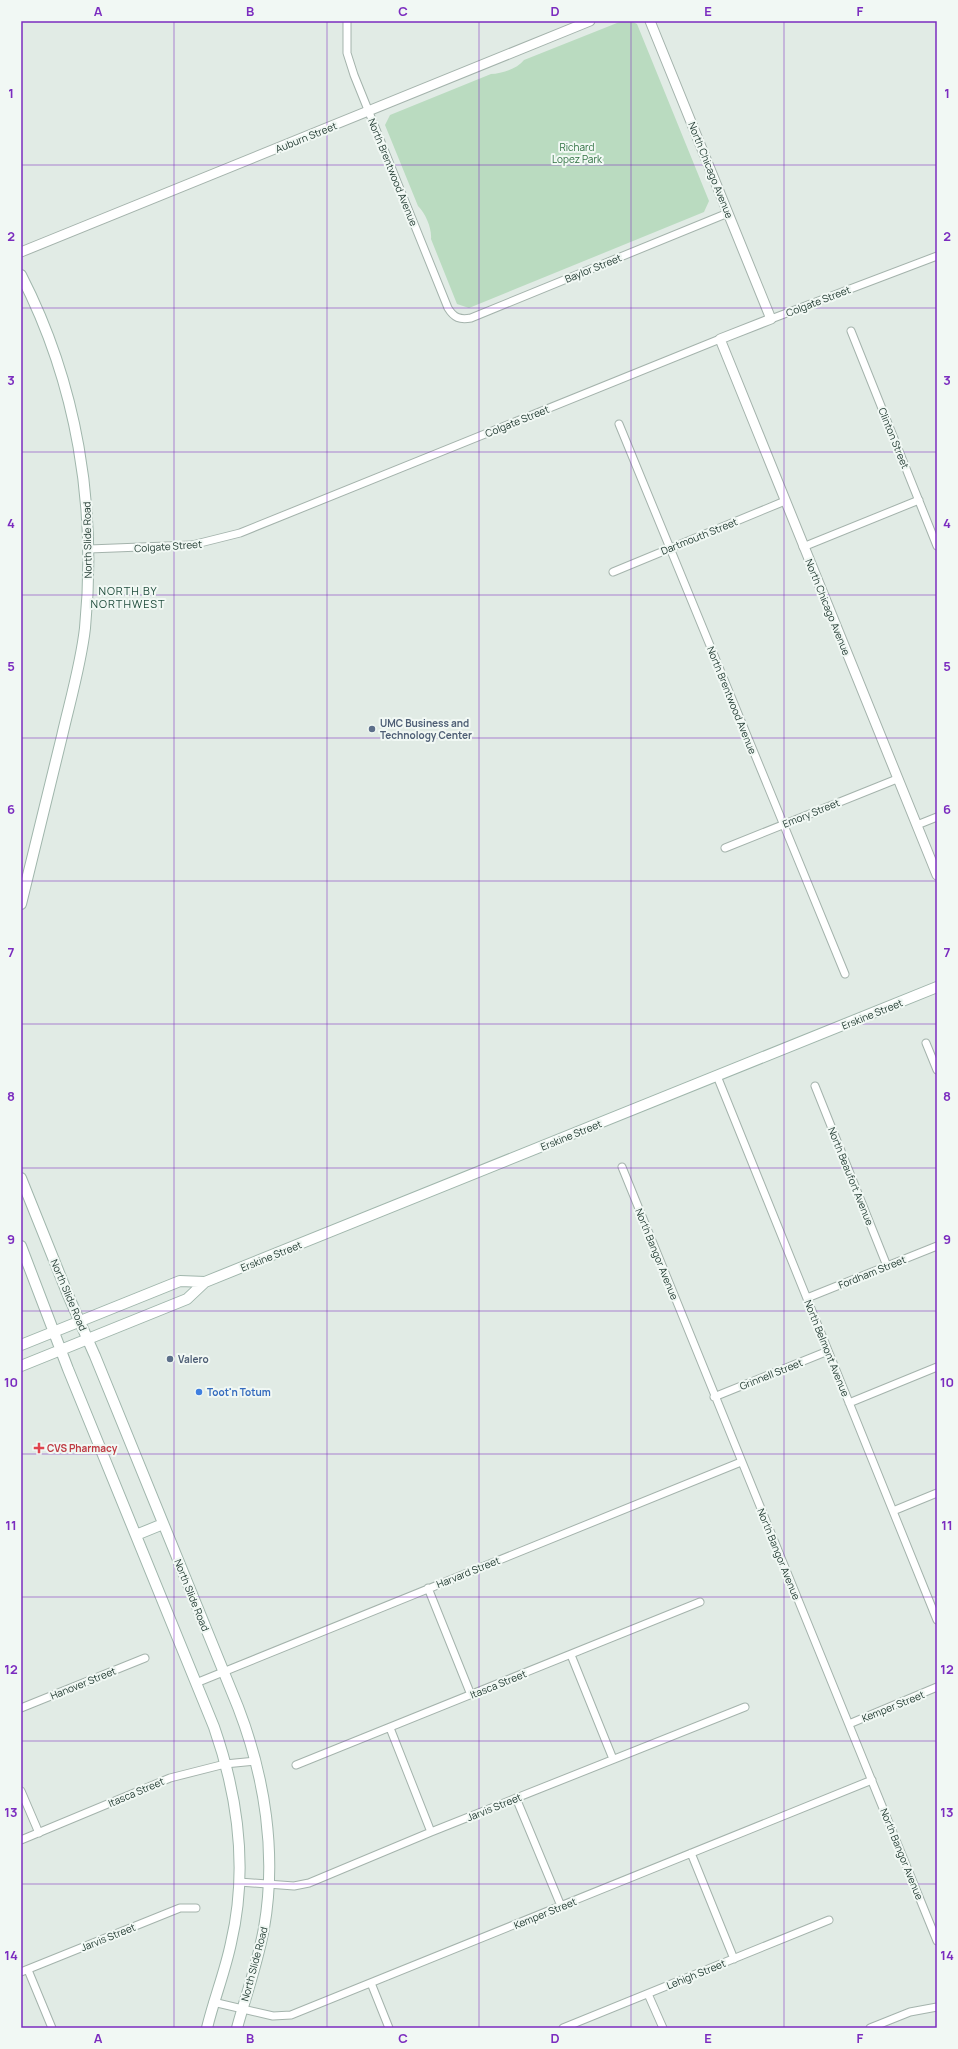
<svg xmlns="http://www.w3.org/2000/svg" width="958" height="2049" font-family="Manrope,sans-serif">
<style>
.green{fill:#badbc0}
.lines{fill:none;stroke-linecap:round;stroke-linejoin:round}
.minor-casing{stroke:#a4b3ac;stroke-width:9}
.tertiary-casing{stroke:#a4b3ac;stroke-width:11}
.secondary-casing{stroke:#a0b6ac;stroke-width:12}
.minor{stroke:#fff;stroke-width:7}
.tertiary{stroke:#fff;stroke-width:9}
.secondary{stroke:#fff;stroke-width:10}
.grid{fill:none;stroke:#7b2cbf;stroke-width:1;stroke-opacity:0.55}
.service-dot{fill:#5c6f8a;stroke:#f1f8f4;stroke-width:1.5}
.shop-dot{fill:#3f7fe0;stroke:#f1f8f4;stroke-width:1.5}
.health-dot{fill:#e0444e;stroke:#f1f8f4;stroke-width:1.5}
.labels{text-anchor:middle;stroke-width:4;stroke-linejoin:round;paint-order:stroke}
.street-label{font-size:10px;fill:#223b32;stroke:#f1f8f4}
.park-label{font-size:10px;fill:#2e7040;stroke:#f1f8f4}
.service-label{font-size:10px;font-weight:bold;fill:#4e5e75;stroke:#f1f8f4;text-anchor:start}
.shop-label{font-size:10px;font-weight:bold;fill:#366cbe;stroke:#f1f8f4;text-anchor:start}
.health-label{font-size:10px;font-weight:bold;fill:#be3a42;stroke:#f1f8f4;text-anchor:start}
.neighbourhood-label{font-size:11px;letter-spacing:1px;fill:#1f4c3c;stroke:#f1f8f4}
.neatline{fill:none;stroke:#7b2cbf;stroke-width:1.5}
.grid-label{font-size:13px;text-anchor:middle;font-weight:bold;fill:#7b2cbf}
</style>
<rect width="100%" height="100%" fill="#e1ebe5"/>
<path class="green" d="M622 21H631L637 24 709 201 704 212 469 308 457 304 431 239C432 229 426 214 418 206L385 125 390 115 491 74C501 74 517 69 524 60Z"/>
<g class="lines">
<g class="minor-casing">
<path id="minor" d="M347 21V53L354 75 448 308C454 318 460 320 471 318L728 213
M771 319 937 256
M851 331 937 546
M619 424 845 974
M803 547 919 500
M89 549 192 545 240 533 720 339
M613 572 785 501
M917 825 937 817
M725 848 897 779
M926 1043 937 1070
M717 1076 937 1620
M815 1086 887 1266
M622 1167 937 1941
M807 1298 937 1246
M714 1397 828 1351
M849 1403 937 1367
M893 1511 937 1493
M428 1588 471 1695
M571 1655 613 1759
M196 1683 741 1462
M21 1708 145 1658
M849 1724 937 1687
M390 1728 431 1832
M296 1765 700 1602
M21 1791 39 1833
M516 1798 561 1906
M21 1840 170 1778 225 1764 256 1761
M691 1853 734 1959
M239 1882 294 1886 309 1883 431 1832 745 1707
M28 1970 52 2028
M21 1972 180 1908H196
M371 1983 389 2028
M648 1994 663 2028
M213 2002 273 2016 291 2015 872 1780
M563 2028 829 1920
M870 2028 910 2012 937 2007"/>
</g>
<g class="tertiary-casing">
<path id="tertiary" d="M650 21 771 319 720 339 937 875
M21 252 590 21"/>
</g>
<g class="secondary-casing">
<path id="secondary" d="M21 275C77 384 97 506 85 628 81 664 70 701 62 736 48 792 35 848 21 904
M21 1178 68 1295 95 1356 238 1707C265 1777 277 1854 264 1928 258 1962 246 1995 237 2028
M21 1246 68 1369 214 1727C238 1796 248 1871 231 1943 225 1972 214 1999 207 2028
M21 1345 180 1281 205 1282
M21 1366 187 1299 205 1282 937 987
M136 1535 163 1524"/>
</g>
<use href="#minor" class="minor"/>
<use href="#tertiary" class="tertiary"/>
<use href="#secondary" class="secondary"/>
</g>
<path class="grid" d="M174 21V2028M327 21V2028M479 21V2028M631 21V2028M784 21V2028M21 165H937M21 308H937M21 452H937M21 595H937M21 738H937M21 881H937M21 1024H937M21 1168H937M21 1311H937M21 1454H937M21 1597H937M21 1741H937M21 1884H937"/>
<g class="service-dot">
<circle cx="372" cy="729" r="4"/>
<circle cx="170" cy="1359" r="4"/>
</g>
<circle class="shop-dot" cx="199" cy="1392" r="4"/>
<path class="health-dot" d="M37 1442h4v4h4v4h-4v4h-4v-4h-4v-4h4z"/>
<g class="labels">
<g class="street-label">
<text transform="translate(306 137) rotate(-22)" y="4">Auburn Street</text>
<text transform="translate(711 170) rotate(68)" y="4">North Chicago Avenue</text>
<text transform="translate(393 172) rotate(68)" y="4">North Brentwood Avenue</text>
<text transform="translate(593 268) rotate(-22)" y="4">Baylor Street</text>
<text transform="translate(818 301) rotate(-21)" y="4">Colgate Street</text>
<text transform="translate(517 421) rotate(-22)" y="4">Colgate Street</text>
<text transform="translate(894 438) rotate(68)" y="4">Clinton Street</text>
<text transform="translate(699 536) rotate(-22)" y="4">Dartmouth Street</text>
<text transform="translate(87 540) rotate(-91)" y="4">North Slide Road</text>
<text transform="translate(168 546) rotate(-4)" y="4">Colgate Street</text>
<text transform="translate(828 607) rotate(68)" y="4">North Chicago Avenue</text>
<text transform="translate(732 700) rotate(68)" y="4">North Brentwood Avenue</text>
<text transform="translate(811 813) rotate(-22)" y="4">Emory Street</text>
<text transform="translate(872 1014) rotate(-22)" y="4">Erskine Street</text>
<text transform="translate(571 1135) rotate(-22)" y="4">Erskine Street</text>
<text transform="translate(851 1176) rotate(68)" y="4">North Beaufort Avenue</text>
<text transform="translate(657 1254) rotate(68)" y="4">North Bangor Avenue</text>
<text transform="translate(271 1256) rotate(-22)" y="4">Erskine Street</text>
<text transform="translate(872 1272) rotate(-22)" y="4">Fordham Street</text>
<text transform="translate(69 1295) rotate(67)" y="4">North Slide Road</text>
<text transform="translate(827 1348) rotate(68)" y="4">North Belmont Avenue</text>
<text transform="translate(771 1374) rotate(-22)" y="4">Grinnell Street</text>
<text transform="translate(779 1554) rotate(68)" y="4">North Bangor Avenue</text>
<text transform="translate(468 1572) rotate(-22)" y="4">Harvard Street</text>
<text transform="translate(192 1595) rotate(68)" y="4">North Slide Road</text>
<text transform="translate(83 1683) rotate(-22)" y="4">Hanover Street</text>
<text transform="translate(498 1684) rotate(-22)" y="4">Itasca Street</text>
<text transform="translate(893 1706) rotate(-22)" y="4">Kemper Street</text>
<text transform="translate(136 1792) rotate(-23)" y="4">Itasca Street</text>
<text transform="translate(494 1807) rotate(-22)" y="4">Jarvis Street</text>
<text transform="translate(902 1854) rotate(68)" y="4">North Bangor Avenue</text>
<text transform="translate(545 1913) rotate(-22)" y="4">Kemper Street</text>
<text transform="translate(108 1937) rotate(-22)" y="4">Jarvis Street</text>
<text transform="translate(254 1964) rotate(-75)" y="4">North Slide Road</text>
<text transform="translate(696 1974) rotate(-22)" y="4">Lehigh Street</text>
</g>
<g class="park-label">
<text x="577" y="151">Richard<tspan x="577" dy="12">Lopez Park</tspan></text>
</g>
<g class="service-label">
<text x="380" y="727">UMC Business and<tspan x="380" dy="12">Technology Center</tspan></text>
<text x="178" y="1363">Valero</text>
</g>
<g class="shop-label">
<text x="207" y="1396">Toot'n Totum</text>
</g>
<g class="health-label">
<text x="47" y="1452">CVS Pharmacy</text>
</g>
<g class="neighbourhood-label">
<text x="128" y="595">NORTH BY<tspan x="128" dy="13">NORTHWEST</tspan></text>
</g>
</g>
<rect width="958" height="2049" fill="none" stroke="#f1f8f4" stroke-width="44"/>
<rect x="22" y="22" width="914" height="2005" class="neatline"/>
<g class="grid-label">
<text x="98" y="16">A</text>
<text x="250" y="16">B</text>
<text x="403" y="16">C</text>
<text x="555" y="16">D</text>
<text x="708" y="16">E</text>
<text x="860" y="16">F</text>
<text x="11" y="98">1</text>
<text x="947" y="98">1</text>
<text x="11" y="241">2</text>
<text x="947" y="241">2</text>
<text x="11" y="385">3</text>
<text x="947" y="385">3</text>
<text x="11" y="528">4</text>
<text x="947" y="528">4</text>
<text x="11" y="671">5</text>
<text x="947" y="671">5</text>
<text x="11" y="814">6</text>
<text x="947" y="814">6</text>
<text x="11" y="957">7</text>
<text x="947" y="957">7</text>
<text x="11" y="1101">8</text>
<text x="947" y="1101">8</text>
<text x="11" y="1244">9</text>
<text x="947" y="1244">9</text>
<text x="11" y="1387">10</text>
<text x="947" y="1387">10</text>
<text x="11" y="1530">11</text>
<text x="947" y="1530">11</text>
<text x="11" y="1674">12</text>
<text x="947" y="1674">12</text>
<text x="11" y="1817">13</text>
<text x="947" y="1817">13</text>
<text x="11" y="1960">14</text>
<text x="947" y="1960">14</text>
<text x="98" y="2043">A</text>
<text x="250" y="2043">B</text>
<text x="403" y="2043">C</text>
<text x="555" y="2043">D</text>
<text x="708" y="2043">E</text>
<text x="860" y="2043">F</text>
</g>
</svg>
